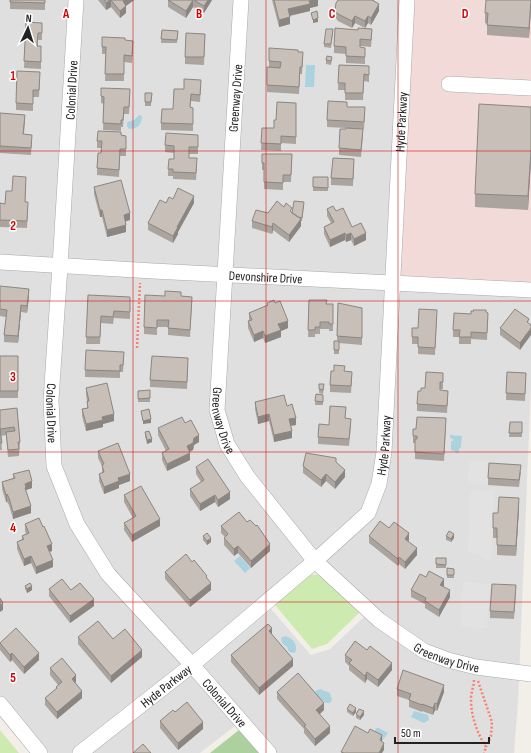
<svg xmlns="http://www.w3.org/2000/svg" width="531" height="753" font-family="'Sofia Sans Condensed',sans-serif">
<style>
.residential{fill:#e0dfdf;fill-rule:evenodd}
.commercial{fill:#f2dad9}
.grass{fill:#cdebb0}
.forest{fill:#add19e}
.parking{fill:#e2e2e2}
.water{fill:#aad3df}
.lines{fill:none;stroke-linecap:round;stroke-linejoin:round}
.minor-casing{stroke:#a9a9a9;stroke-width:16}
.path{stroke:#fa8072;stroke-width:2.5;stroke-dasharray:2 2;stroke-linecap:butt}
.minor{stroke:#fff;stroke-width:15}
.wall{fill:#aba49e}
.shaded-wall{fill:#8b8681}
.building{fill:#c7bfb8;stroke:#8b8681}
.grid{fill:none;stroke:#d40000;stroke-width:1;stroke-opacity:0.55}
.labels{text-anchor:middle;stroke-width:3;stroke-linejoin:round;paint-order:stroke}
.street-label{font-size:13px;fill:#222;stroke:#fff}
.grid-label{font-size:13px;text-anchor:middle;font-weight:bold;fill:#d40000;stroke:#fff;stroke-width:3;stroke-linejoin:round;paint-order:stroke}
</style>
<rect width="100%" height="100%" fill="#f2efe9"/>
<path class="residential" d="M0 0H402L531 283V385L518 702 514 753H269L236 725 200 753H49L0 696ZM311 568 364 607 366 612 364 617 330 649 311 655 271 609 269 606Z"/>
<path class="commercial" d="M402 0H531V283L387 281Z"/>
<path class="grass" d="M310 574 318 575 323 577 360 612 327 644 312 649 275 605 304 576Z
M0 730 19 753H0Z"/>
<path class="forest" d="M239 730 261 753H210Z"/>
<path class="parking" d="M469 461 488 462 487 484 468 483Z
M470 490 494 491 491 559H484L478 554 468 553Z
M463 582 490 584 487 628 460 627Z"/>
<path class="water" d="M306 65H315L314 87H305Z
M139 115 142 116C142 125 137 129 129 129L127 126V122L134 120Z
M450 435 462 436 461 447 459 449 458 454 454 451 451 450V441H453V439L450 438Z
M240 556 250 568 245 573 234 561Z
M285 636C292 638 297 642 296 651L294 653 289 652 287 647 282 643 281 638Z
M320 689 330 693 332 700 330 703H326L321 699 318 698 314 695 316 691Z
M414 711 428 715 429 720 424 723 411 717Z
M376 728H379L388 733 382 741 375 731Z"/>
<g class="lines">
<g class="minor-casing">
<g id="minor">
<path id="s1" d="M76 0 60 266 51 400 54 466 77 524 108 574 192 665 269 753"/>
<path id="s2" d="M241 0 217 410 227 444 247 476 315 561 379 620 424 651 448 660 476 667 531 674"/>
<path d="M449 84 531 88"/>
<path id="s3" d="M0 262 153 271 531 290"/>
<path d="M0 704 40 753"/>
<path id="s4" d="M80 753 192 665 315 561 368 513 379 484 384 452 407 0"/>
</g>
</g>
<path class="path" d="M137 348 140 283
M474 680C474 686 471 692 471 699 471 716 477 733 486 747L484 753
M478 681 492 722 491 736 486 747"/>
<use href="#minor" class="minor"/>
</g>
<path class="wall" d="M10 0H45V10L10 9Z
M98 0H134L126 6V13L120 18 111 7 106 10Z
M168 0H212L204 13 193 7 186 18 168 7Z
M272 0H318V6L310 8V11L290 16V24L279 27Z
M374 0 379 11 371 25 368 23 365 28 355 23 352 28 338 21 335 17V10Z
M531 0 529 38 487 35V24L485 23V13Z
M26 22 42 30V40H38V46L41 53V69L24 68Z
M162 30 178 31 177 43H161Z
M333 33 331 48 324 47V44Z
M205 34 204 65 185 64V57Z
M372 36 371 47 360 46V47L365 55V64L346 63V54L334 53V46Z
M125 40 133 48 132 63 124 62V81H105L106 54H102V47Z
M298 52 303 59 302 74H300L299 94 267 92V85L269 67V61Z
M326 60H332L331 65 326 64Z
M339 65 369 66V82L364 81 363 100H345V90H338Z
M40 79 39 97H33V111L16 110V103Z
M201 87 200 102 191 101 190 107 193 115V131L161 130V123L173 109 184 89Z
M101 88 130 96 129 114H124L123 127H121V131L103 130 104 104 101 103Z
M145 93H152L151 106H145Z
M296 103V144L281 143V151L261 150 262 128H274L276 120Z
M347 107 365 114 364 129 327 127V120Z
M531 107 528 210 475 207V194Z
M0 113 25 122 24 134 32 142 31 155 0 153Z
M121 135 126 136V156H120L119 177 97 175V168L101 153 102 148H97V141Z
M363 136 361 157 339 155V148Z
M198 142V154H189V158L197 165 196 180 173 179V176H168V169L174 159V153L165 152V145Z
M262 154H292L291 182H283V190L264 189V170H262Z
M354 166 353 186 331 185V178Z
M313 177H328V191H313Z
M26 184 25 202 28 210 27 228 0 227V203L5 204 12 191Z
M94 187 130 220 125 221 126 232 107 237 102 217H100L94 194Z
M173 199 194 203 178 232V234L173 243 148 230V223L166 203Z
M304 205 302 221H301V226L289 242 273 230 272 234 252 228V221L268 213 292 212Z
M327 209 336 211 366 240 354 246 351 240 346 242 345 240 330 247 324 234V227L331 223 327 216Z
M0 286 29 296 27 313 21 312 18 343 4 342V335L6 317 0 316Z
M88 295 130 304V319L114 318 113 324 101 323 100 344H86Z
M181 296 192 304 190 337 168 335V327H157V335L144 334V327Z
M309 300 326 304H333V331H329V329H320V334H315V337H308Z
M267 303 288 328 281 331V337L265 343 263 338 254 342 248 328V321H249V313L267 306Z
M338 303 362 308V345L339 343V354H334V341H337Z
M473 310 488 313 487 340 471 339V344H459V337H453V330L471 314 473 311Z
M437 317 435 355 418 354V344H412V337L418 328Z
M529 319 520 350 500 335V328Z
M0 356H18V398H0Z
M124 359 123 372H120V378L85 377V370Z
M188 365 187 389 150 387V380Z
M345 371 352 379 351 393 330 392V385Z
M507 372 526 373 525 401 506 400Z
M443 373V389H440V390L448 398 447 413 417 411V404L421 391Z
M86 388 114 421 103 424V427L86 431 82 416V409L87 408V401L86 395Z
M324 388 323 394 319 393V389Z
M150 390V402H138V391Z
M316 394 323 395V405H315Z
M255 402 287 406 296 425 290 426 292 438 274 442 269 421 258 424 255 409Z
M17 408 20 442 19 456 8 457 6 435 1 436 2 450H0V410Z
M345 418 351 426 349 446 318 444V437L329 425Z
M510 422H522V437H509Z
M185 423 199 442 194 445 193 450 189 452 190 460 167 471 162 460V453L166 451 158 435V428Z
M446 425 444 461 415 459V443H413V429H416Z
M145 432 152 442 147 444 145 436Z
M98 451 130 481 119 485V488L104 494 99 481V474L102 473V466L98 458Z
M336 463 345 477 335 489 326 481 321 487 303 473V466Z
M196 467 230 499 218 507 215 502 200 511 190 496V489L201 482 196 474Z
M521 472 519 487 488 485V478Z
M13 474 32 488 26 490 31 513 13 519 9 505 7 502H6L2 489V482L13 478Z
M124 495 160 526 132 542 124 530V523L133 518 124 502Z
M519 508 516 556 497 555V538H493V528L498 513Z
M25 524 52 551 49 552 53 567 36 574 31 563 24 566 17 549V542L22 539V536L26 534 25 531Z
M221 526 270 551 251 568 238 553 234 556 224 545V538L225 537 221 533Z
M389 528 409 540 408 542 417 555 405 569 399 564 398 566 369 543V536Z
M203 536 211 542 207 545 203 540Z
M446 536 454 538 451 542 446 540Z
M436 558H446V568H436Z
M447 568 454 569V578H447Z
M165 572 207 578 211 590 190 607 165 579Z
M25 586 32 590 27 593 25 589Z
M444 586 443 587 450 597 439 617 425 608V604L411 597V590Z
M49 589 71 590 94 606 70 623 49 596Z
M516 592 514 619 490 618V611Z
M272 635 293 666 259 695 231 662V655Z
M78 637 113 639 142 657 111 683 78 644Z
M0 643 39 660 24 674 12 660 10 662 0 650Z
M345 655 392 670 378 687 367 679 365 683 349 670V666L345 662Z
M50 668 76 682 75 683 82 698 57 719 45 705V698L56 689V687L58 685 50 675Z
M397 689 444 692 437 711 435 710 433 715 422 711V712L409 707V700L397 696Z
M277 692 324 710 320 714 330 733 315 746 304 733V729L277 699Z
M347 709 356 712 353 716 347 712Z
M175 712 203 729 178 750 160 728V721Z
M356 714 364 715 360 720 356 718Z"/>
<path class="shaded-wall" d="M111 0V7L106 10V3Z
M125 0H134L123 8V1Z
M193 0V7L186 18V11Z
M208 0H212L204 13V6Z
M313 0H318V6L310 8V11L288 16V9Z
M531 0V10L529 38V28Z
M379 4V11L371 25V18Z
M126 6V13L120 18V11Z
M355 16V23L352 28V21Z
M368 16V23L365 28V21Z
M290 17V24L279 27V20Z
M318 18V22L313 23V20Z
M531 150V163L528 210V196Z
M194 196V203L178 232V234L173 243V236L177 227Z
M100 210H102V217H100Z
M130 213V220L124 222V215Z
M301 219V226L289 242V235Z
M273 223V230L272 234V227Z
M126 225V232L107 237V230Z
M345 233V240L330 247V240Z
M351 233V240L346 242V235Z
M366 233V240L354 246V239Z
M29 289V296L27 313V306Z
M21 305V312L18 343V336Z
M288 321V328L281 331V337L265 343V336L278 324Z
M531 328V335L520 350V343Z
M263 331V338L254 342V335Z
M114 414V421L103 424V427L86 431V424L102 417Z
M269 414V421L258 424V417Z
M296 418V425L289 426V419Z
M151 419V423L143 424V421Z
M292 431V438L274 442V435Z
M199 435V442L194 445 193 450 187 453V446L194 438Z
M152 439V442L147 444V440Z
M190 453V460L167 471V464Z
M345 470V477L335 489V482Z
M130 474V481L119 485V488L104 494V487L118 478Z
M326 474V481L321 487V480Z
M32 481V488L26 490V494L25 495V484Z
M230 492V499L218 507V500Z
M7 494V502H6V495Z
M215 495V502L200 511V504Z
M519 498V508L516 556V546Z
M31 506V513L13 519V512Z
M160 519V526L132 542V535Z
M409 533V540L405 546V539Z
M454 534V538L451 542V539Z
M211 538V542L207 545V541Z
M52 544V551L47 553V546Z
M270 544V551L251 568V561Z
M238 546V553L234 556V549Z
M417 548V555L405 569V562Z
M31 556V563L24 566V559Z
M399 557V564L398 566V559Z
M53 560V567L36 574V567Z
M444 579V586L440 592V585Z
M211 583V590L190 607V600Z
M32 586V590L27 593V589Z
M450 590V597L439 617V610Z
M94 599V606L70 623V616Z
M3 603V610L0 612V605Z
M272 628V635L269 631Z
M142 650V657L111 683V676Z
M12 653V660L10 662V655Z
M39 653V660L24 674V667Z
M293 659V666L259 695V688Z
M392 663V670L378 687V680Z
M367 672V679L365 683V676Z
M76 675V682L72 686V679Z
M444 685V692L437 711V704Z
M82 691V698L57 719V712Z
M324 703V710L316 717V710Z
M435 703V710L433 715V708Z
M356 708V712L353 716V713Z
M364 711V715L360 720V717Z
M203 722V729L178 750V743Z
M330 726V733L315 746V739Z
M382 735V742L380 740Z
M384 743V750L382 753H379Z"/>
<path class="building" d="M10 0H45V3L10 2Z
M104 0H110L106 3Z
M111 0H125L123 1 126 6 120 11Z
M168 0H193L186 11Z
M194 0H208L204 6Z
M274 0H313L309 1 310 4 288 9 290 17 279 20Z
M338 0H372L379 4 371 18 368 16 365 21 355 16 352 21 338 14 335 10 336 3Z
M486 0H531L529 28 487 25 488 13H485Z
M317 11 318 18 313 20 311 13Z
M26 22 42 23V33H38L37 46H41V62L24 61Z
M335 28 358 30V28L372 29 371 40 360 39V47L365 48V57L346 56V47L334 46Z
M326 29H333L331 44H324Z
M162 30 178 31 177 40 161 39Z
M186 33 205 34 204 57H185Z
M102 37 125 38V40L133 41 132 56 124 55V74H105L106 47H102Z
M269 48 298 50V52H303L302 67H300L299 87 267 85V67L280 68 281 62 269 61Z
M327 56 332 57 331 61 326 60Z
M339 65 369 66V75L364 74 363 93H345V83H338Z
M17 71 40 72 39 90H33V104L16 103Z
M184 79 201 80 200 95 191 94 190 107 193 108V124L161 123 162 109H173L174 89H184Z
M101 88 130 89 129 107H124L123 120H121V124L103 123 104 97 101 96Z
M145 93H152L151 102H145Z
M328 101 347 102V107H365L364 122 327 120Z
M277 102 296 103V137L281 136V144L261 143 262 128H274V120H276Z
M479 104 531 107V150L528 196 475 194Z
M0 113 25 115 23 134 32 135 31 148 0 146Z
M346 128 363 129 361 150 339 148 340 129H346Z
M98 131 121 132V135L126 136V149H120L119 170 97 168 98 153H101L102 141H97Z
M166 133 198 135V147H189V158H197L196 173 173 172V169H168L169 159H174V146L165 145Z
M262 154H292L291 175H283V183L264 182V163H262Z
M333 158 354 159 353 179 331 178Z
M13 176 26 177 25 202H28L27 221 0 220V203L5 204 6 191H12Z
M313 177H328V188L313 187Z
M121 180 130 213 124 215 126 225 107 230 102 210H100L94 187Z
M178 188 194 196 177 227H178L173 236 148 223 160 200 166 203 169 197 173 199Z
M277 201 284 207 286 203 292 208 290 211 301 219 289 235 273 223 272 227 252 221 256 210 268 213Z
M294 201 304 202 302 218 298 217 292 213Z
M333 206 336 211 343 208 352 227 361 223 366 233 354 239 351 233 346 235 345 233 330 240 324 227 334 222 327 209Z
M0 286 29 289 27 306 21 305 18 336 4 335 7 310 0 309Z
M165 291 181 292V296L192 297 190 330 168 328 169 320H157V328L144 327 145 295 165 296Z
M88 295 130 297V312L114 311 113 317 101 316 100 337H86Z
M274 300 275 303 280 301 288 321 278 324 281 330 265 336 263 331 254 335 248 321 252 320 249 313 268 305 267 303Z
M309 300H327L326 304H333V324H329V322H320V327H315V330H308Z
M338 303 362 308V338L337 336Z
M419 309 437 310 435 348 418 347V337H412V328H418Z
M515 309 529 319 527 322 531 325V328L520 343 500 328Z
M473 310H486V312L488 313 487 333 471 332V337H459L460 330H453L454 313 471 314V311H474Z
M334 341H339V350H334Z
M86 350 124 352 123 365H120V371L85 370Z
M0 356H18V391H0Z
M152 356 188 358 187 382 150 380Z
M334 365 345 366 344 371 352 372 351 386 330 385 331 371H334Z
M426 372 443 373V382H440V390L448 391 447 406 417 404 418 391H421V388H425Z
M507 372 526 373 525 394 506 393Z
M107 383 114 414 102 417 103 420 86 424 82 409 88 408 87 401H89L86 388Z
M319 384H324L323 390 319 389Z
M150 390V398L138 399V391Z
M316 394 323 395V402L315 401Z
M284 395 287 406 292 404 296 418 289 419 292 431 274 435 269 414 258 417 255 402Z
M330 406 346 407 345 418 351 419 349 439 318 437 319 424 329 425Z
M17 408 20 442H18L19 449 8 450 6 432 15 431 14 427 0 429 2 443H0V410Z
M149 409 151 419 143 421 141 411Z
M182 417 185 423 191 420 199 435 194 438 193 443 187 446 190 453 167 464 162 453 169 449 158 428Z
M417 417 446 418 444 454 415 452V439H417V436H413V429H416Z
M510 422H522V433H509Z
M149 431 152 439 147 440 145 432Z
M118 443 130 474 118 478 119 481 104 487 99 474 104 472 102 465 104 464 98 451Z
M306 453 336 458V462L345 470 335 482 326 474 321 480 303 466Z
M208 459 230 492 218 500 215 495 200 504 190 489 204 480 196 467Z
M489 463 521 465 519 480 488 478Z
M29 470 32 481 25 484 26 487 25 488 31 506 13 512 9 498 7 494 6 495 2 482 15 478 13 474Z
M141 486 160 519 132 535 124 523 136 516 124 495Z
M499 497 519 498 516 546 497 545V528H493V513H498Z
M239 512 247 522 250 520 256 526 257 525 270 544 251 561 238 546 234 549 224 538 228 534 221 526Z
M39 518 43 527 44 526 52 544 47 546 53 560 36 567 31 556 24 559 17 542 24 539 22 536 29 533 25 524Z
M380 521 389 528 394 522 409 533 405 539 417 548 405 562 399 557 398 559 369 536Z
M449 531 454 534 451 539 446 536Z
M207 533 211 538 207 541 203 536Z
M186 554 192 562 194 560 207 576 206 577 211 583 190 600 165 572Z
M436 558H446V565L436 564Z
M447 568 454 569V575H447Z
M429 571 444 579 440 585 450 590 439 610 425 601 426 598 411 590 420 574 426 577Z
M62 579 71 590 80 583 94 599 70 616 49 589Z
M30 583 32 586 27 589 25 586Z
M492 584 516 585 514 612 490 611Z
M0 598 3 603 0 605Z
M98 621 113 639 125 629 142 650 111 676 78 637Z
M268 624 272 628 269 631 293 659 259 688 231 655Z
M16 628 39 653 24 667 12 653 10 655 0 643Z
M355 641 367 650 370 646 392 663 378 680 367 672 365 676 349 663 352 660 345 655Z
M62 658 76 675 72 679 82 691 57 712 45 698 57 688 56 687 62 682 50 668Z
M403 670 444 685 437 704 435 703 433 708 422 704V705L409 700 411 694 397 689Z
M298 673 324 703 316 710 330 726 315 739 304 726 306 725 277 692Z
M187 702 203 722 178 743 160 721 173 710 175 712Z
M350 704 356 708 353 713 347 709Z
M359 709 364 711 360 717 356 714Z
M355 726 368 733 370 729 382 735 380 740 384 743 379 753H344L341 752Z
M143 744 151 753H133Z"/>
<path class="grid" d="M133 0V753M266 0V753M398 0V753M0 151H531M0 301H531M0 452H531M0 602H531"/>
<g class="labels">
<g class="street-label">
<text transform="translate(71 90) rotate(-87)" y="5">Colonial Drive</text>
<text transform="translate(235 98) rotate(-86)" y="5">Greenway Drive</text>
<text dy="5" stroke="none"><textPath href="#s4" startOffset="769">Hyde Parkway</textPath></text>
<text dy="5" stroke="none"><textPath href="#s3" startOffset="266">Devonshire Drive</textPath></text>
<text dy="5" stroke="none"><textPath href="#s1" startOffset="414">Colonial Drive</textPath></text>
<text dy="5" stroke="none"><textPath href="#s2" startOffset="422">Greenway Drive</textPath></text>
<text dy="5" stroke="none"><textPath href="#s4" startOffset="445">Hyde Parkway</textPath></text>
<text dy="5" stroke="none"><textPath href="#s2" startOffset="758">Greenway Drive</textPath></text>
<text dy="5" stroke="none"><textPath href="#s4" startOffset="109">Hyde Parkway</textPath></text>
<text dy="5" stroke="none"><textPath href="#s1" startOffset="762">Colonial Drive</textPath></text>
</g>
</g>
<g class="grid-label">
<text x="66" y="18">A</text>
<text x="199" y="18">B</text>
<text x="332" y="18">C</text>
<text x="465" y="18">D</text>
<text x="13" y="80">1</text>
<text x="13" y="230">2</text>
<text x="13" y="381">3</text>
<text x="13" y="532">4</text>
<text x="13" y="682">5</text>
</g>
<g transform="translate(28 28) rotate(4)" stroke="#ffffff" stroke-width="3" paint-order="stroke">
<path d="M0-3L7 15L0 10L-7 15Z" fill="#222222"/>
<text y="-6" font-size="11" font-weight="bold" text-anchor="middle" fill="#222222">N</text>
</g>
<path d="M395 737v6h94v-6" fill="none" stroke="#222222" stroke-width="2"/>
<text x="401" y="737" font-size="12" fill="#222222" stroke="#ffffff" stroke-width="3" paint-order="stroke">50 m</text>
</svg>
